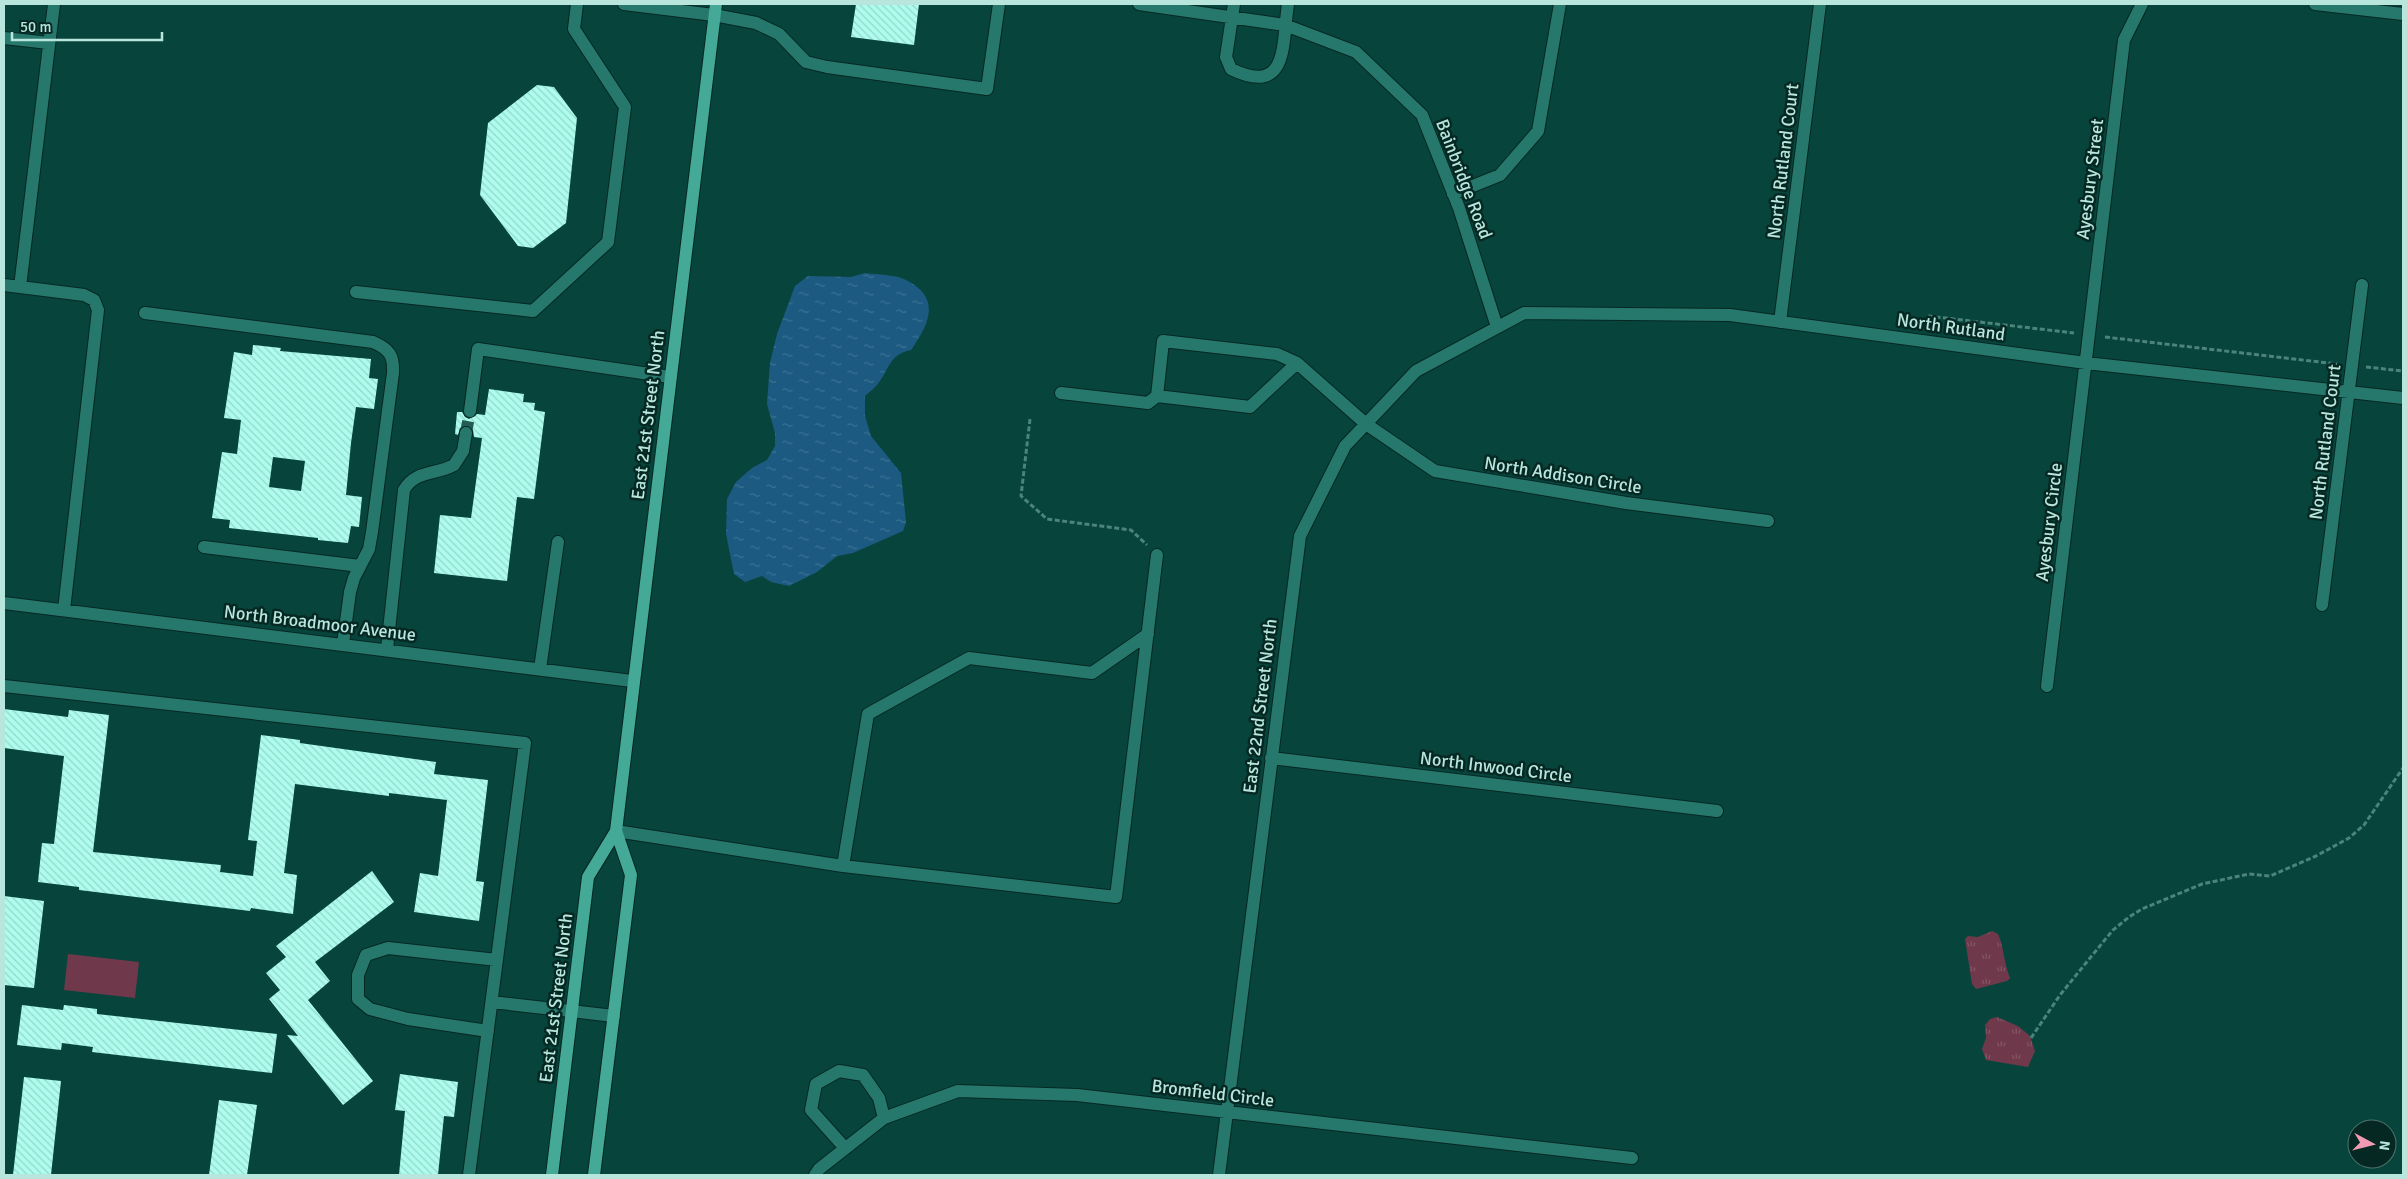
<svg xmlns="http://www.w3.org/2000/svg" width="2407" height="1179" font-family="Signika,sans-serif">
<style>
.park{fill:url(#park-tufts)}
.pitch{fill:#70394b}
.water{fill:url(#water-ripples)}
.building{fill:url(#building-back-hatch);fill-rule:evenodd}
.lines{fill:none;stroke-linecap:round;stroke-linejoin:round}
.minor-tunnel{stroke:#225c54;stroke-width:12;stroke-dasharray:12 6;stroke-linecap:butt}
.minor-casing{stroke:#062823;stroke-width:14}
.major-casing{stroke:#062823;stroke-width:14}
.path{stroke:#4c837b;stroke-width:3;stroke-dasharray:5 2.5;stroke-linecap:butt}
.minor{stroke:#27786c;stroke-width:12}
.major{stroke:#45a998;stroke-width:12}
.labels{text-anchor:middle;stroke-width:5;stroke-linejoin:round;paint-order:stroke}
.street-label{font-size:18px;fill:#b8e6dd;stroke:#062823}
</style>
<defs>
<pattern id="park-tufts" width="24" height="20" patternUnits="userSpaceOnUse" patternTransform="scale(1.25)"><rect width="24" height="20" fill="#70394b"/><path d="M3 7l-1-3M5 7V3M7 7l1-3M15 17l-1-3M17 17v-4M19 17l1-3" fill="none" stroke="#825664"/></pattern>
<pattern id="water-ripples" width="26" height="14" patternUnits="userSpaceOnUse" patternTransform="scale(1.25)"><rect width="26" height="14" fill="#1c5a82"/><path d="M2 4q2-2 4 0t4 0M15 11q2-2 4 0t4 0" fill="none" stroke="#3b7293"/></pattern>
<pattern id="building-back-hatch" width="6" height="6" patternUnits="userSpaceOnUse" patternTransform="scale(1.25)"><rect width="6" height="6" fill="#adfced"/><path d="M-1 5l2 2M0 0l6 6M5-1l2 2" fill="none" stroke="#95d7cb"/></pattern>
</defs>
<rect width="100%" height="100%" fill="#07443c"/>
<path class="park" d="M1992 931 1998 934C2004 947 2004 964 2010 978L2007 981 1976 989 1972 984 1965 939 1968 936 1978 937Z
M1997 1017 2018 1026 2030 1036 2035 1051 2028 1067 1986 1060 1982 1049 1986 1038 1985 1025 1990 1019Z"/>
<path class="pitch" d="M68 954 139 962 135 998 64 990Z"/>
<path class="water" d="M865 273C878 275 896 274 908 281 942 299 928 326 911 350 888 355 890 369 877 385 874 389 869 392 865 396V416L871 436 901 473 906 522 903 531 853 553 837 556 817 572 789 586 771 582 762 576 745 582 734 574 726 534 727 499 736 482 752 468 767 460 775 446V433L767 404 770 363 777 334 795 286 808 276 851 277Z"/>
<path class="building" d="M856 4H919L914 45 851 37Z
M537 85 554 87 577 118 566 223 533 248 518 246 480 195 488 123Z
M253 345 281 348 280 351 371 359 369 378 378 379 374 409 356 407 351 443 346 495 362 497 359 527 351 526 348 543 318 540V538L229 528 230 520 212 518 222 452 237 454 241 420 224 418 234 352 252 355ZM273 457 305 461 301 491 269 487Z
M489 389 524 394 523 402 535 403 534 410 545 412 534 499 517 497 507 581 434 573 440 515 471 518 482 438 474 437 473 430 467 425 460 428 458 435 455 434 457 412H462L465 417 469 419 477 414 485 415Z
M4 709 68 717 69 710 109 715 93 852 221 865 220 872 253 876 257 841 248 840 261 735 300 740V743L436 762 434 774 488 780 476 881 484 882 479 921 414 912 420 873 438 876 447 800 389 793V796L295 784 284 873 297 875 293 914 251 908 250 911 79 890V887L38 882 42 843 54 844 64 756 4 748Z
M372 871 394 902 315 962 330 981 308 1000 373 1081 343 1105 287 1035 298 1036 269 999 280 990 266 973 286 957 276 946Z
M4 896 44 901 34 988 4 985Z
M22 1005 63 1010 64 1005 97 1009V1014L277 1034 272 1073 92 1052 93 1047 62 1043 61 1050 17 1045Z
M400 1074 458 1082 454 1117 444 1116 438 1175H399L405 1111 395 1110Z
M24 1077 61 1081 51 1175H13Z
M219 1100 257 1105 247 1175H209Z"/>
<g class="lines">
<path class="minor-tunnel" d="M466 433 470 411"/>
<g class="minor-casing">
<path id="minor" d="M624 4 714 15 756 23 779 34 806 62 827 67 987 89 999 4
M1139 4 1285 25 1356 52 1422 115 1459 208 1497 327
M1234 4 1226 57 1231 69C1289 97 1282 44 1288 4
M2315 4 2403 14
M4 38 49 43
M1453 194 1500 175 1538 131 1560 4
M4 285 84 295 94 300 98 310 64 610
M20 287 54 4
M356 292 533 311 608 242 625 107 574 29 577 4
M145 313 373 342C389 349 394 355 393 373L372 532 369 549 354 578 350 592 343 644
M1780 322 1820 4
M1061 393 1148 403 1157 396 1163 341 1277 354 1297 363 1366 424 1435 471 1626 503 1768 521
M1157 396 1250 407 1297 363
M470 411 478 349 670 377
M204 547 360 566
M4 603 632 681
M2322 605 2362 285
M387 649 404 490C415 470 436 475 454 465L463 451 466 433
M540 669 558 542
M4 686 525 743 469 1175
M2047 686 2124 40 2142 4
M1271 758 1717 811
M616 831 843 866 1116 897 1157 555
M843 866 868 714 969 658 1092 673 1148 634
M492 1002 614 1016
M488 1031 408 1019 370 1009 358 999V975L366 955 388 948 497 960
M845 1148 811 1110 816 1084 839 1071 863 1075 879 1098 884 1118
M815 1175 819 1169 884 1118 958 1091 1077 1095 1632 1158
M1219 1175 1300 536 1345 446 1416 371 1524 313 1730 315 2086 363 2403 398"/>
</g>
<g class="major-casing">
<path id="major" d="M552 1175 588 877 616 831 716 4
M594 1175 631 875 616 831"/>
</g>
<path class="path" d="M1928 316 2074 333
M2105 337 2337 364
M2366 367 2403 371
M1030 419 1021 496 1047 519 1131 530 1147 545
M2031 1038 2060 995 2090 958 2113 930 2129 917 2142 909 2202 884 2249 874 2270 876 2316 856 2349 838 2364 825 2403 768"/>
<use href="#minor" class="minor"/>
<use href="#major" class="major"/>
</g>
<g class="labels">
<g class="street-label">
<text transform="translate(1783 161) rotate(-83)" y="6">North Rutland Court</text>
<text transform="translate(1464 179) rotate(69)" y="6">Bainbridge Road</text>
<text transform="translate(2090 179) rotate(-83)" y="6">Ayesbury Street</text>
<text transform="translate(1951 327) rotate(8)" y="6">North Rutland</text>
<text transform="translate(648 415) rotate(-83)" y="6">East 21st Street North</text>
<text transform="translate(2325 442) rotate(-83)" y="6">North Rutland Court</text>
<text transform="translate(1563 475) rotate(9)" y="6">North Addison Circle</text>
<text transform="translate(2049 522) rotate(-83)" y="6">Ayesbury Circle</text>
<text transform="translate(320 623) rotate(7)" y="6">North Broadmoor Avenue</text>
<text transform="translate(1260 706) rotate(-83)" y="6">East 22nd Street North</text>
<text transform="translate(1496 767) rotate(7)" y="6">North Inwood Circle</text>
<text transform="translate(556 998) rotate(-83)" y="6">East 21st Street North</text>
<text transform="translate(1213 1093) rotate(7)" y="6">Bromfield Circle</text>
</g>
</g>
<rect width="2407" height="1179" fill="none" stroke="#b8e6dd" stroke-width="10"/>
<g transform="translate(2372 1144) rotate(97)"><circle r="24" fill="#062823" stroke="#4d746d"/>
<path d="M0-4L9 19L0 12L-9 19Z" fill="#f19ab3"/>
<text y="-8" font-size="14" font-weight="bold" text-anchor="middle" fill="#b8e6dd">N</text>
</g>
<path d="M12 32v8h150v-8" fill="none" stroke="#b8e6dd" stroke-width="2.5"/>
<text x="20" y="32" font-size="15" fill="#b8e6dd" stroke="#062823" stroke-width="4" paint-order="stroke">50 m</text>
</svg>
